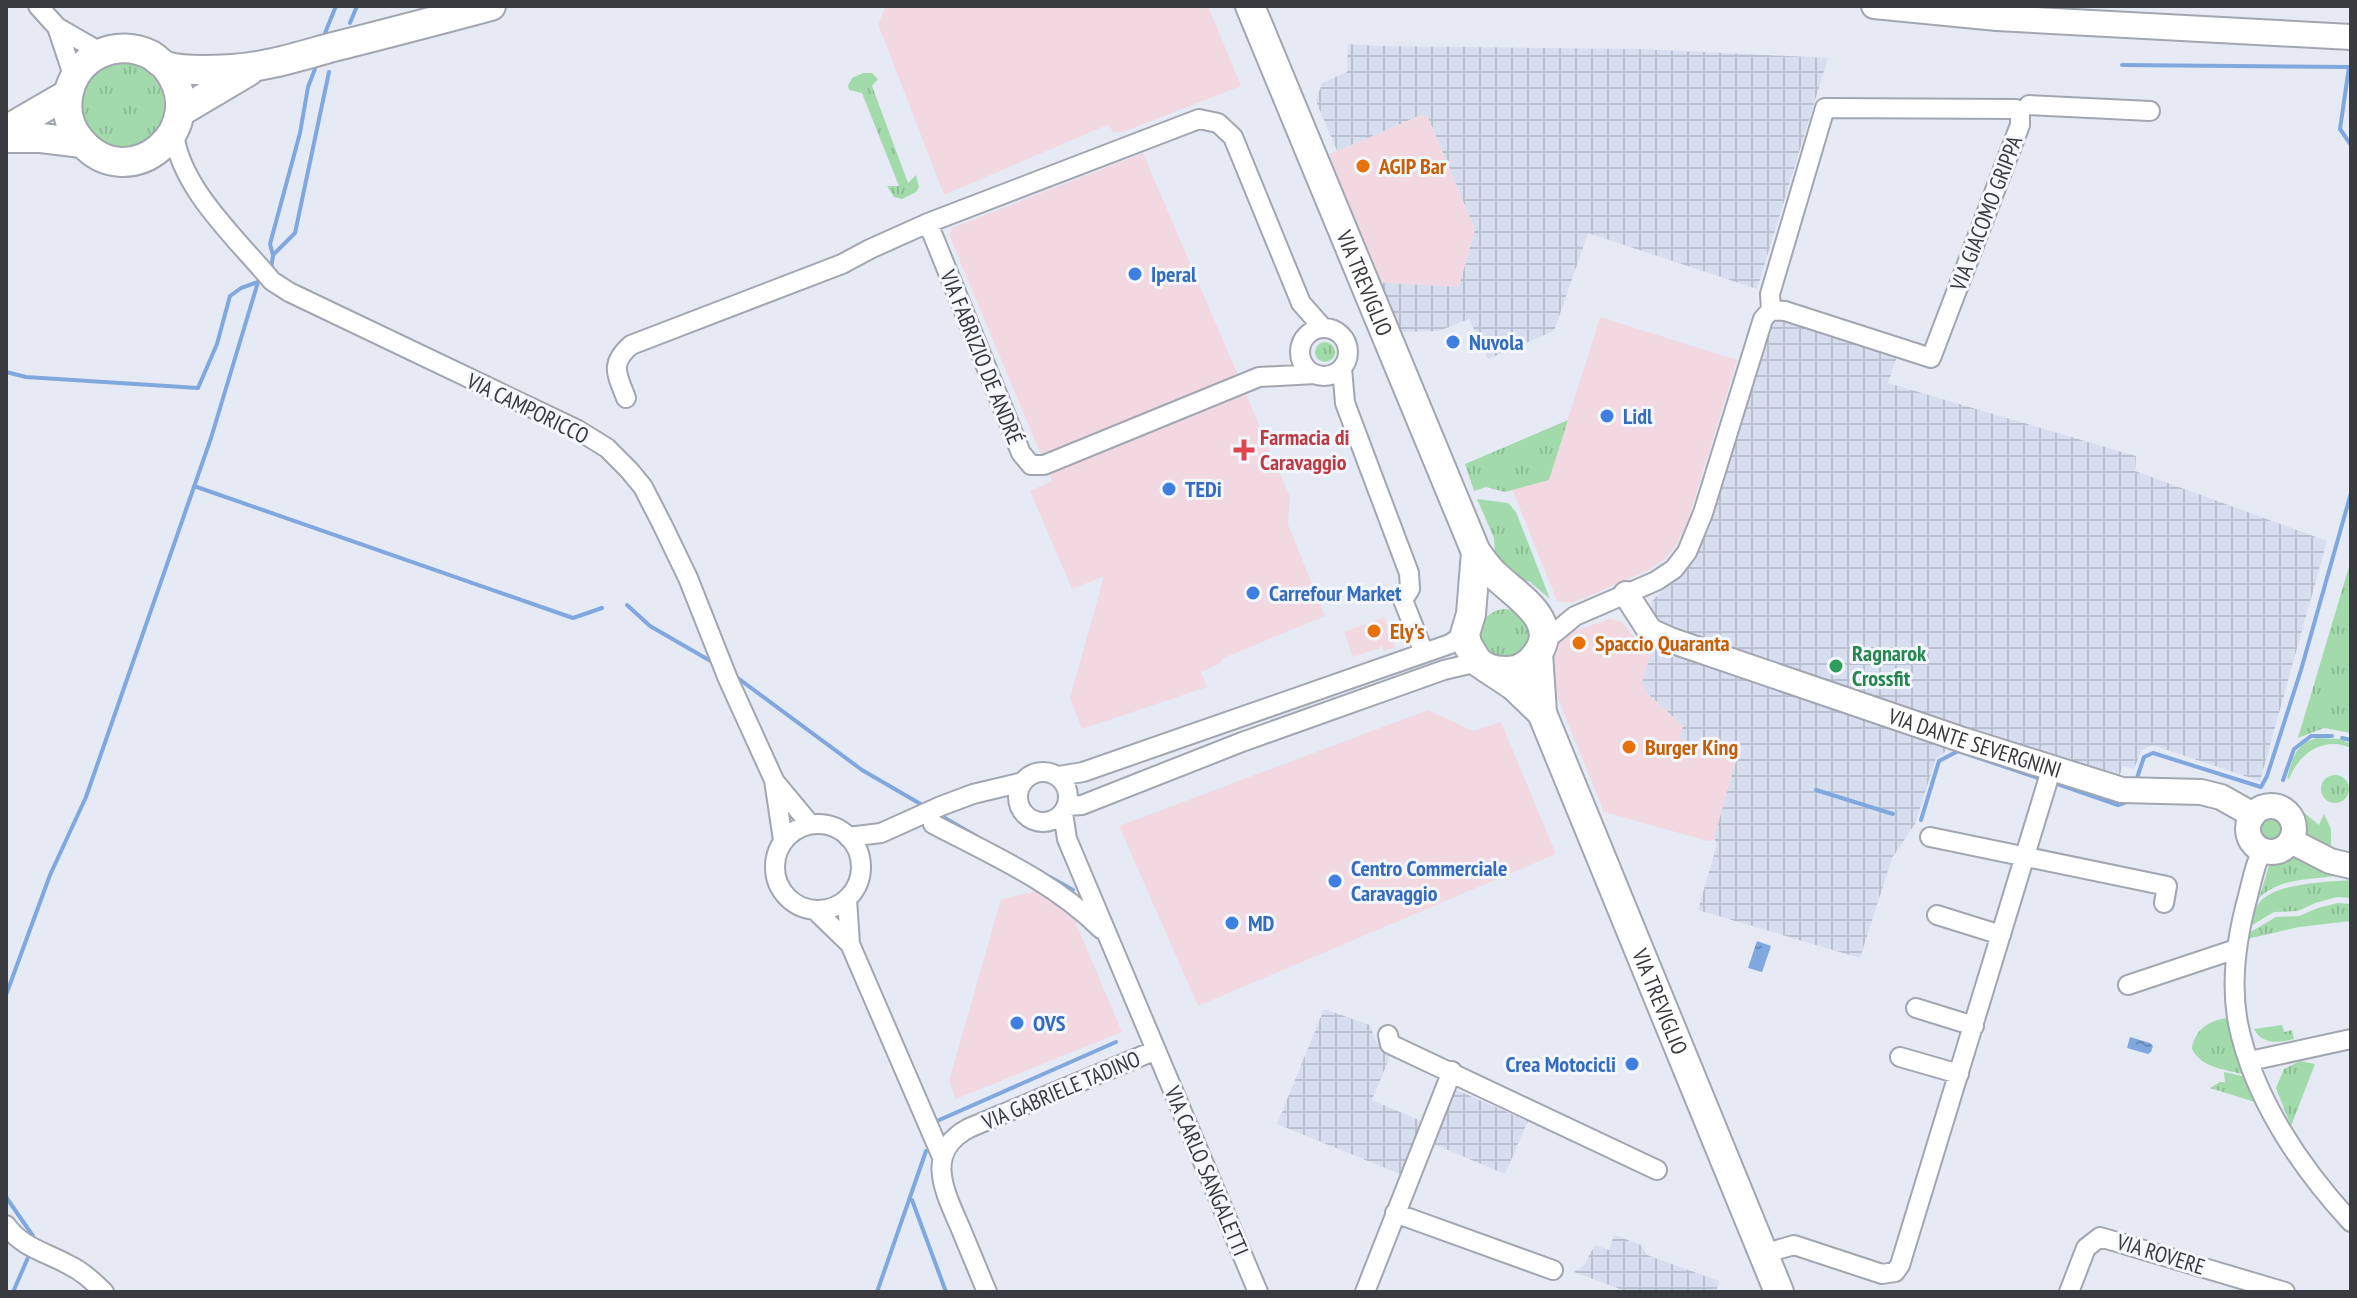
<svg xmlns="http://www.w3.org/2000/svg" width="2357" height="1298" font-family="'PT Sans Narrow',sans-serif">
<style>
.commercial{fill:#f2d9e1}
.industrial{fill:url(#industrial-grid)}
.grass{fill:url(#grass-tufts)}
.water{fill:url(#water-ripples)}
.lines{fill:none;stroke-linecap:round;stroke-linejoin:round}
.stream{stroke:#80a8df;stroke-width:4}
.street-casing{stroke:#a1a6b0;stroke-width:22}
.secondary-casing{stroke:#a1a6b0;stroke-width:28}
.primary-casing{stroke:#a1a6b0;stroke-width:32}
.street{stroke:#fff;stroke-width:18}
.secondary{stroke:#fff;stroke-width:24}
.primary{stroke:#fff;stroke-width:28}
.food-dot{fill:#e8710a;stroke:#f4f7fe;stroke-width:3}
.shop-dot{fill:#3f7fe0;stroke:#f4f7fe;stroke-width:3}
.health-dot{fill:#e0444e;stroke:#f4f7fe;stroke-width:3}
.leisure-dot{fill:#2e9e5b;stroke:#f4f7fe;stroke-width:3}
.labels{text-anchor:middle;stroke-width:6;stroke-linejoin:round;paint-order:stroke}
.food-label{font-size:22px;font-weight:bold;fill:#c56008;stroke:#f4f7fe;text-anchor:start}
.street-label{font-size:22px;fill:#393b40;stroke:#f4f7fe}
.shop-label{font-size:22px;font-weight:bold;fill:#366cbe;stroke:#f4f7fe;text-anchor:start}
.health-label{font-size:22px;font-weight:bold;fill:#be3a42;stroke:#f4f7fe;text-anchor:start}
.leisure-label{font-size:22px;font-weight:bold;fill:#27864d;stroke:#f4f7fe;text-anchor:start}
</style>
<defs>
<pattern id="industrial-grid" width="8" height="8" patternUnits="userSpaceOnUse" patternTransform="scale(2)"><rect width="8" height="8" fill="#d6deef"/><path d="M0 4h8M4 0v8" fill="none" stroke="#b8bfce"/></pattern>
<pattern id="grass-tufts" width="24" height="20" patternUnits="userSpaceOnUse" patternTransform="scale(2)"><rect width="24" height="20" fill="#a2daab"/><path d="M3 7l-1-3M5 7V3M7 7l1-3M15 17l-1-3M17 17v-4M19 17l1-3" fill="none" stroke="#8cbc94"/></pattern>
<pattern id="water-ripples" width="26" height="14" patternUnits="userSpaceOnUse" patternTransform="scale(2)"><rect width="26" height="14" fill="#80a8df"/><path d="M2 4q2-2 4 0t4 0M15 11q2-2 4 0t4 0" fill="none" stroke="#6a8ab6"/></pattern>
</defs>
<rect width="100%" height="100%" fill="#e5eaf5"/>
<path class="commercial" d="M886 6H1208L1241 86 1123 132H1114L1107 125 944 195 878 24Z
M1421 115 1428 117 1475 229 1459 287 1371 282 1325 156Z
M1143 153 1290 497 1288 524 1325 616 1221 659V663L1201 672 1207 687 1082 729 1070 698 1104 576 1072 589 1030 491 1052 481 949 235 952 228Z
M1600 317 1737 360 1686 527 1677 544 1665 559 1649 570 1572 603 1557 601 1512 489 1549 480Z
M1384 617 1395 647 1384 651 1381 645 1380 648 1353 657 1344 632Z
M1610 619 1622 622 1639 644 1652 650 1642 682 1647 693 1683 727 1736 761 1715 840 1708 841 1604 812 1552 684 1549 667 1558 645 1568 633Z
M1428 710 1473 731 1501 722 1556 854 1198 1006 1119 826Z
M1041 890 1070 909 1122 1032 956 1099 949 1081 1001 899Z"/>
<path class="industrial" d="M1348 44 1377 46 1639 49 1828 58 1757 289 1588 233 1554 331 1488 359 1469 319 1439 331 1393 332 1371 282 1459 287 1475 229 1428 117 1421 115 1337 151 1316 101 1322 83 1347 72Z
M1774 316 1897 356 1888 383 2136 456 2135 471 2327 541 2260 781 2152 745 2141 751 2134 769 2123 766 2119 777 1666 630 1650 613 1652 601 1698 554Z
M1656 646 1948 743 1945 752 1936 758 1915 824 1892 858 1860 958 1698 910 1717 844 1714 838 1736 761 1679 738 1683 726 1647 693 1642 682 1652 650Z
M1324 1009 1370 1025 1375 1040 1393 1049 1372 1100 1421 1121 1400 1174 1277 1124Z
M1454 1089 1528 1121 1505 1174 1431 1143Z
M1614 1235 1641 1245 1647 1255 1719 1281 1716 1292H1628L1574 1272 1584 1265 1595 1245 1609 1250Z"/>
<path class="grass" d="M122 61C177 69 179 141 123 147 116 148 105 147 99 142 90 136 83 120 78 111 83 79 88 67 122 61Z
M863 73H872L878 79 872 86 908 183 916 175 919 187 916 192 902 199 894 197 887 186H899L862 93 849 90 848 86 852 78Z
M1315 352a10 10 0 1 1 20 0a10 10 0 1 1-20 0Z
M1568 420 1549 480 1505 492 1486 487 1474 491 1465 464Z
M1477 499 1508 503 1516 512 1550 599 1530 582 1518 578 1495 556 1494 538Z
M2351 560V733L2324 728 2298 738Z
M1480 634a25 25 0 1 1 50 0a25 25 0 1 1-50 0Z
M2317 738 2340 739 2351 744V748C2324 736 2299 753 2289 779L2287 778C2293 759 2295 743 2317 738Z
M2321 789a14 14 0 1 1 28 0a14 14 0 1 1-28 0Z
M2302 811 2319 825 2324 814 2331 829V848L2306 836Z
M2273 817 2282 822 2283 830 2278 839 2270 841 2263 837 2260 828 2263 820Z
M2298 856 2335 876C2308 880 2279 878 2259 898L2269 866Z
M2351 880V898L2337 897 2315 903 2298 911 2274 912 2249 927C2252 919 2254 910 2259 903 2274 883 2327 882 2351 880Z
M2338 903 2351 904V921L2299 927 2247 939V934L2276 917 2299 916 2318 908Z
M2227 1018 2231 1035 2246 1075C2227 1070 2201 1068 2192 1049 2194 1030 2210 1020 2227 1018Z
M2282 1025 2284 1032 2292 1030 2294 1039C2279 1043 2262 1045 2254 1029Z
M2300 1061 2315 1064 2291 1126 2276 1088 2284 1069Z
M2224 1072 2247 1077 2258 1103 2210 1088 2220 1082H2225Z"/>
<path class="water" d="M1757 941 1771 946 1762 972 1748 968Z
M2130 1037 2150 1043 2153 1046 2151 1052 2148 1054 2127 1048Z"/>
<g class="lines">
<path class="stream" d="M350 23 357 6
M325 33 336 6
M2122 65 2351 67
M2349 67 2340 129 2351 145
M273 255 270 244 300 133 308 87 315 69
M271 270 273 255 295 233 329 72
M6 372 26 377 198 388 217 344 230 296 241 288 258 282
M194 486 573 618 602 608
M627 605 650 626 714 663
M735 676 862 770 924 806
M2342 738 2351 740
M2137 778 2144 757 2153 753 2261 787 2267 776 2301 670 2351 493
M2283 780 2294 749 2311 736H2332
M2052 782 2118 805 2124 803
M1816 790 1893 814
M938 814 976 836
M1921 820 1939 761 1958 751 2044 780
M1050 877 1073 890
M6 995 50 875 86 797 211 438 258 282
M937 1121 1116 1042
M6 1197 33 1236
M912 1200 946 1292
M13 1292 30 1253
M877 1292 926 1151"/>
<g class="street-casing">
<path id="street" d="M38 6 57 27 102 53
M57 27 74 78
M2029 105 2150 111
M174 132C179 187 237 239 272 281L289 292 578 430 607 448 629 470 643 487 662 524 688 578 728 679 774 780 783 840
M928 223 1021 453 1031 465H1044L1259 377 1315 374
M1300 352a24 24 0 1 1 48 0a24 24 0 1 1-48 0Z
M1342 368 1345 403 1409 573 1410 589 1403 600 1424 653
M626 398C617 374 609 364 631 345L842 264 870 249 928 223 1199 119 1218 123 1233 137 1301 303 1323 328
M1541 644 1575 616 1656 581 1674 569 1687 552 1703 513 1763 319 1771 310 1785 311 1931 358 2020 125V112L2016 109 1825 108 1770 294 1771 310
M1018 797a25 25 0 1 1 50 0a25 25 0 1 1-50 0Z
M1059 776 1083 772 1450 644 1465 634
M775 782 810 824
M1067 806 1082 805 1242 742 1444 670 1478 662
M1063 813 1067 839 1258 1292
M775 867a43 43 0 1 1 86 0a43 43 0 1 1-86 0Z
M933 824C992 855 1054 882 1101 929
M848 837 881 833 941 806 973 794 1023 782
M1930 837 2167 886 2164 903
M2262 850C2255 864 2252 880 2248 896 2237 936 2230 981 2238 1023 2253 1097 2300 1167 2351 1222
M847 899 850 944 942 1157
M815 910 850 944
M1937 915 2001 935
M2128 985 2236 949
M1916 1008 1974 1026
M1388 1035 1390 1044 1657 1170
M1900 1057 1959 1074
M2250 1061 2351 1039
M1395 1213 1553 1270
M6 1225C22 1248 46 1252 69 1265 82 1271 94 1282 104 1292
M1763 1254 1794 1245 1882 1274 1895 1272 1900 1265 2052 767
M987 1292C978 1270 969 1249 960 1227 944 1190 924 1152 969 1128L1156 1050
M1365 1292 1452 1071
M2069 1292 2086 1248 2100 1237 2285 1292"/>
</g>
<g class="secondary-casing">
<g id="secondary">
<path d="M1874 6 1997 18 2351 37"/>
<path id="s1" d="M1626 594 1650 631 1670 640 1963 740 2122 790 2201 792 2221 797 2253 815"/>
<circle cx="2271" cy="829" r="23"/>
<path d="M2291 841 2330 861 2351 866"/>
</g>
</g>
<g class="primary-casing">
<g id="primary">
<path id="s2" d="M1250 6 1476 552C1482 560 1488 569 1496 576 1518 597 1566 624 1532 660 1520 673 1503 673 1487 668"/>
<path d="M165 66C215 127 129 198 81 141 57 114 66 70 99 54 116 46 135 47 151 55 156 58 161 64 166 66 184 72 213 70 232 69 267 67 300 56 333 47 386 34 438 20 491 6"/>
<path d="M180 112 249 71"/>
<path d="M6 130 68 94"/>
<path d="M6 138H41L82 143"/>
<path d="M1476 552 1471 614 1465 634 1467 644 1478 662 1514 686 1542 713"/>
<path id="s3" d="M1538 653 1542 713 1779 1292"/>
</g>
</g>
<use href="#street" class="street"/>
<use href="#secondary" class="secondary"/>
<use href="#primary" class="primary"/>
</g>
<g class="food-dot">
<circle cx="1363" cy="166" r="8"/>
<circle cx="1374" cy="631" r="8"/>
<circle cx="1579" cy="643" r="8"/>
<circle cx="1629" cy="747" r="8"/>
</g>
<g class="shop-dot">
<circle cx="1135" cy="274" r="8"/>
<circle cx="1453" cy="342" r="8"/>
<circle cx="1607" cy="416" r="8"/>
<circle cx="1169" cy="489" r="8"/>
<circle cx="1253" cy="593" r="8"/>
<circle cx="1335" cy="881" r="8"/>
<circle cx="1232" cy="923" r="8"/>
<circle cx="1017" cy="1023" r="8"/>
<circle cx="1632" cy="1064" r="8"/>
</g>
<path class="health-dot" d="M1240 438h8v8h8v8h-8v8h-8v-8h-8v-8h8z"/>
<circle class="leisure-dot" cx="1836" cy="666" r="8"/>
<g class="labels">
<g class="food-label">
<text x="1379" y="174">AGIP Bar</text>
<text x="1390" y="639">Ely's</text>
<text x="1595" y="651">Spaccio Quaranta</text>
<text x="1645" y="755">Burger King</text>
</g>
<g class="street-label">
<text transform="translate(1986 213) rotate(-69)" y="8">VIA GIACOMO GRIPPA</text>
<text dy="8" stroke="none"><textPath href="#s2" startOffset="300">VIA TREVIGLIO</textPath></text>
<text transform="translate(982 357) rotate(68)" y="8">VIA FABRIZIO DE ANDRÉ</text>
<text transform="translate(528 408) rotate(26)" y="8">VIA CAMPORICCO</text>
<text dy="8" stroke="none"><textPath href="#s1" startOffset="388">VIA DANTE SEVERGNINI</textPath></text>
<text dy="8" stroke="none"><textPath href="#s3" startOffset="372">VIA TREVIGLIO</textPath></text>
<text transform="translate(1061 1090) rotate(-23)" y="8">VIA GABRIELE TADINO</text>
<text transform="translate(1207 1171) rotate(67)" y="8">VIA CARLO SANGALETTI</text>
<text transform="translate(2161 1254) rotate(17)" y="8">VIA ROVERE</text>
</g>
<g class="shop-label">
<text x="1151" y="282">Iperal</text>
<text x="1469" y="350">Nuvola</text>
<text x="1623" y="424">Lidl</text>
<text x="1185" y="497">TEDi</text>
<text x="1269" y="601">Carrefour Market</text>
<text x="1351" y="876">Centro Commerciale<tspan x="1351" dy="25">Caravaggio</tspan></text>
<text x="1248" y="931">MD</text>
<text x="1033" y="1031">OVS</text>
<text x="1616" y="1072" text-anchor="end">Crea Motocicli</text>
</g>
<g class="health-label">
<text x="1260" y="445">Farmacia di<tspan x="1260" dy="25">Caravaggio</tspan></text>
</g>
<g class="leisure-label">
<text x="1852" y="661">Ragnarok<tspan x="1852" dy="25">Crossfit</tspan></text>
</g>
</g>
<rect width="2357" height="1298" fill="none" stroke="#393b40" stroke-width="16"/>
</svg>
